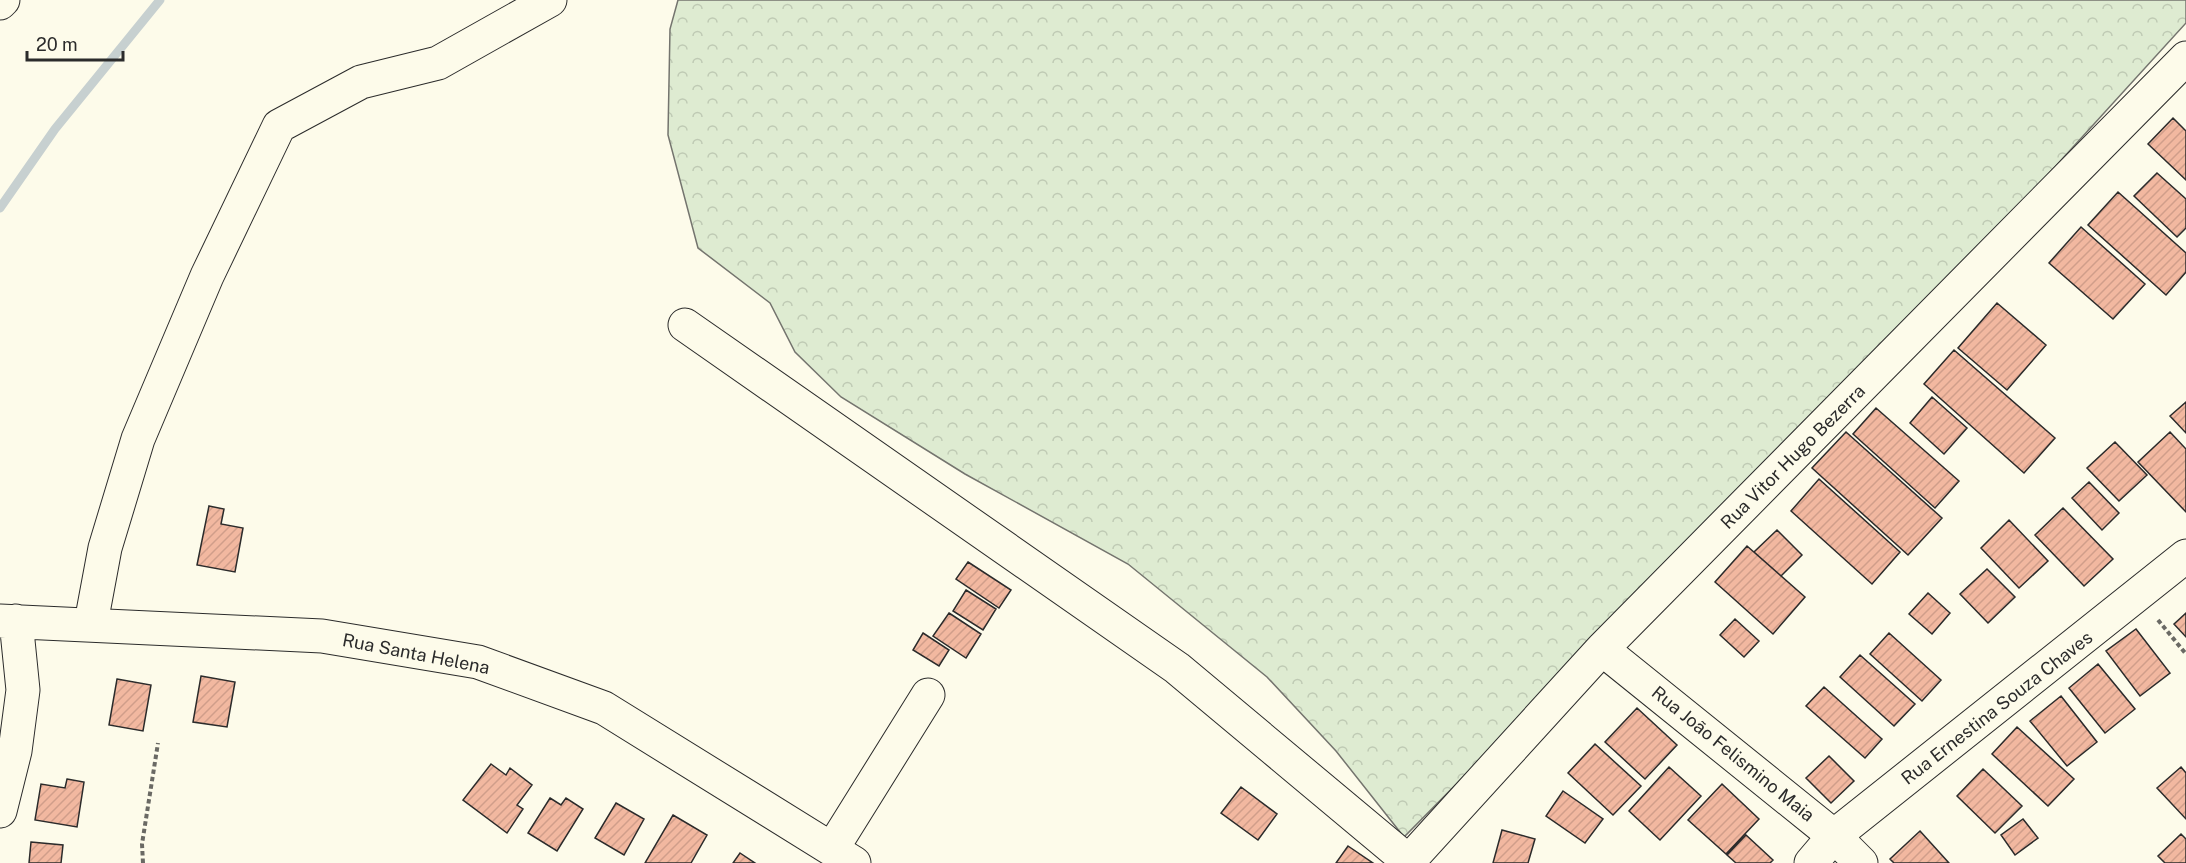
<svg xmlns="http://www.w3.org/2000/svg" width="2186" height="863" font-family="'Public Sans',sans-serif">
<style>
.forest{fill:url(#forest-crowns);stroke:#74746e;stroke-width:1.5}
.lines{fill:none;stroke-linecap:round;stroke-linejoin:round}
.stream{stroke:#c7d0d0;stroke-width:9}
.building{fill:url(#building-hatch);stroke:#2b2b2b;stroke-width:1.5}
.minor-casing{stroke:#2b2b2b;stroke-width:35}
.path{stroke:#6a6964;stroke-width:4;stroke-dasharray:4.5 3;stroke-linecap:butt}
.minor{stroke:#fdfbea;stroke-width:33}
.labels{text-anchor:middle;stroke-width:4.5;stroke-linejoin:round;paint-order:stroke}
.street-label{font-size:18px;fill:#2b2b2b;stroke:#fdfbea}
</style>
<defs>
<pattern id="forest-crowns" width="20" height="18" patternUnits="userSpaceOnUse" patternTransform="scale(1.5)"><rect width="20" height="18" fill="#deebd1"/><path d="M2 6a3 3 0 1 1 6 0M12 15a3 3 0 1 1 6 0" fill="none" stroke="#bfcab4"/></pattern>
<pattern id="building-hatch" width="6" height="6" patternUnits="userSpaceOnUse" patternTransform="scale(1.5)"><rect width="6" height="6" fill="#f2b8a0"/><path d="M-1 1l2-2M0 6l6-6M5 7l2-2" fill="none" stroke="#d09e8a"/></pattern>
</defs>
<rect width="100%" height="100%" fill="#fdfbea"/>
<path class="forest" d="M678 0H2186V23L1923 312 1404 837 1336 751 1267 677 1128 564 965 474 841 397 795 352 770 303 698 248 668 135 670 29Z"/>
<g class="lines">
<path class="stream" d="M0 208 55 129 160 0"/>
</g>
<path class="building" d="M2173 118 2186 131V180L2148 144Z
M2157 173 2186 199V228L2177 237 2134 196Z
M2118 192 2186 253V272L2166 295 2088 225Z
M2081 227 2145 284 2113 319 2049 263Z
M1997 303 2046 345 2007 390 1958 348Z
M1954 350 2055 438 2024 473 1924 384Z
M1932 397 1967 428 1944 454 1910 423Z
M2186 402V433L2170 416Z
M1876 408 1959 481 1935 508 1853 434Z
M1846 432 1942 518 1908 555 1812 468Z
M2170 432 2186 449V512L2138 462Z
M2115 442 2147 475 2119 501 2087 468Z
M1819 479 1900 552 1872 584 1791 511Z
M2089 482 2119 513 2102 530 2072 498Z
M209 506 224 509 221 524 243 528 235 572 197 565Z
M2063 508 2113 559 2084 586 2035 535Z
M2009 520 2048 561 2019 588 1981 548Z
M1777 530 1802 555 1781 576 1754 552Z
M1747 546 1805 597 1773 634 1715 582Z
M968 562 1011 590 999 608 956 579Z
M1987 569 2015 597 1988 623 1960 594Z
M966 590 996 609 983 630 953 611Z
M1928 593 1950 613 1932 634 1909 614Z
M949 613 981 634 966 658 933 636Z
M2186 613V637L2174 624Z
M1735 619 1759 641 1744 657 1720 635Z
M2136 629 2170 673 2140 696 2106 651Z
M923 633 949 650 939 666 913 650Z
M1889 633 1941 680 1922 701 1870 654Z
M1860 655 1915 704 1894 726 1840 677Z
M2098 664 2135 709 2105 733 2069 688Z
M201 676 235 682 227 727 193 722Z
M117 679 151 685 143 731 109 725Z
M1824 687 1882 739 1865 758 1806 706Z
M2061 696 2097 742 2067 766 2030 721Z
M1637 708 1677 745 1645 779 1605 742Z
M2017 727 2074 779 2048 806 1992 754Z
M1595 744 1641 786 1613 815 1568 773Z
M1829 756 1854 781 1831 803 1806 778Z
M491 764 506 775 510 768 532 785 517 805 523 809 507 833 463 800Z
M1669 767 1701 796 1660 840 1629 811Z
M2181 767 2186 773V819L2157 788Z
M1983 769 2022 806 1995 833 1957 796Z
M67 779 84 782 77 827 35 820 41 784 65 788Z
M1722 784 1759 819 1726 854 1688 820Z
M1241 787 1277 814 1258 840 1221 813Z
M1563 791 1603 819 1585 843 1546 816Z
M550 798 561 805 566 798 583 809 557 851 528 833Z
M616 803 644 819 624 855 595 838Z
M673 815 707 835 691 863H645Z
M2023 819 2038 838 2015 855 2001 835Z
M1502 830 1535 839 1528 863H1493Z
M1920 831 1949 863H1894L1890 859Z
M2181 834 2186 839V863H2165L2158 856Z
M1746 835 1773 860 1770 863H1736L1727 855Z
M31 842 63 845 61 863H29Z
M1348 846 1373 863H1336Z
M740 853 755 863H733Z"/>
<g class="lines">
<g class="minor-casing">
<path id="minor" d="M0 3 3 0
M685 325 1177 668 1408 861
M0 621 322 636 478 662 604 708 854 863
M91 623 105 548 138 439 207 276 279 126 361 82 438 63 550 0
M1602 649 1834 836 1861 863
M0 811 15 751 23 690 16 621
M832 849 928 695
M1407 863 1602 649 2186 58
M1811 863 1834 836 2186 556"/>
</g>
<path class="path" d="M2158 620 2186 654
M143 863 142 844 158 743"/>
<use href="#minor" class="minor"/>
</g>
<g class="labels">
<g class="street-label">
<text transform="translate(1793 457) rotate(-45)" y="6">Rua Vitor Hugo Bezerra</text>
<text transform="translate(416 654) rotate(11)" y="6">Rua Santa Helena</text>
<text transform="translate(1997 708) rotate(-38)" y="6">Rua Ernestina Souza Chaves</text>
<text transform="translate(1733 754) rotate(39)" y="6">Rua João Felismino Maia</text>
</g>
</g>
<path d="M27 51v9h96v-9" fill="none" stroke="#2b2b2b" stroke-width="3"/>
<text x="36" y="51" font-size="18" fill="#2b2b2b" stroke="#fdfbea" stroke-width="4.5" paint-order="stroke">20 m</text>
</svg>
